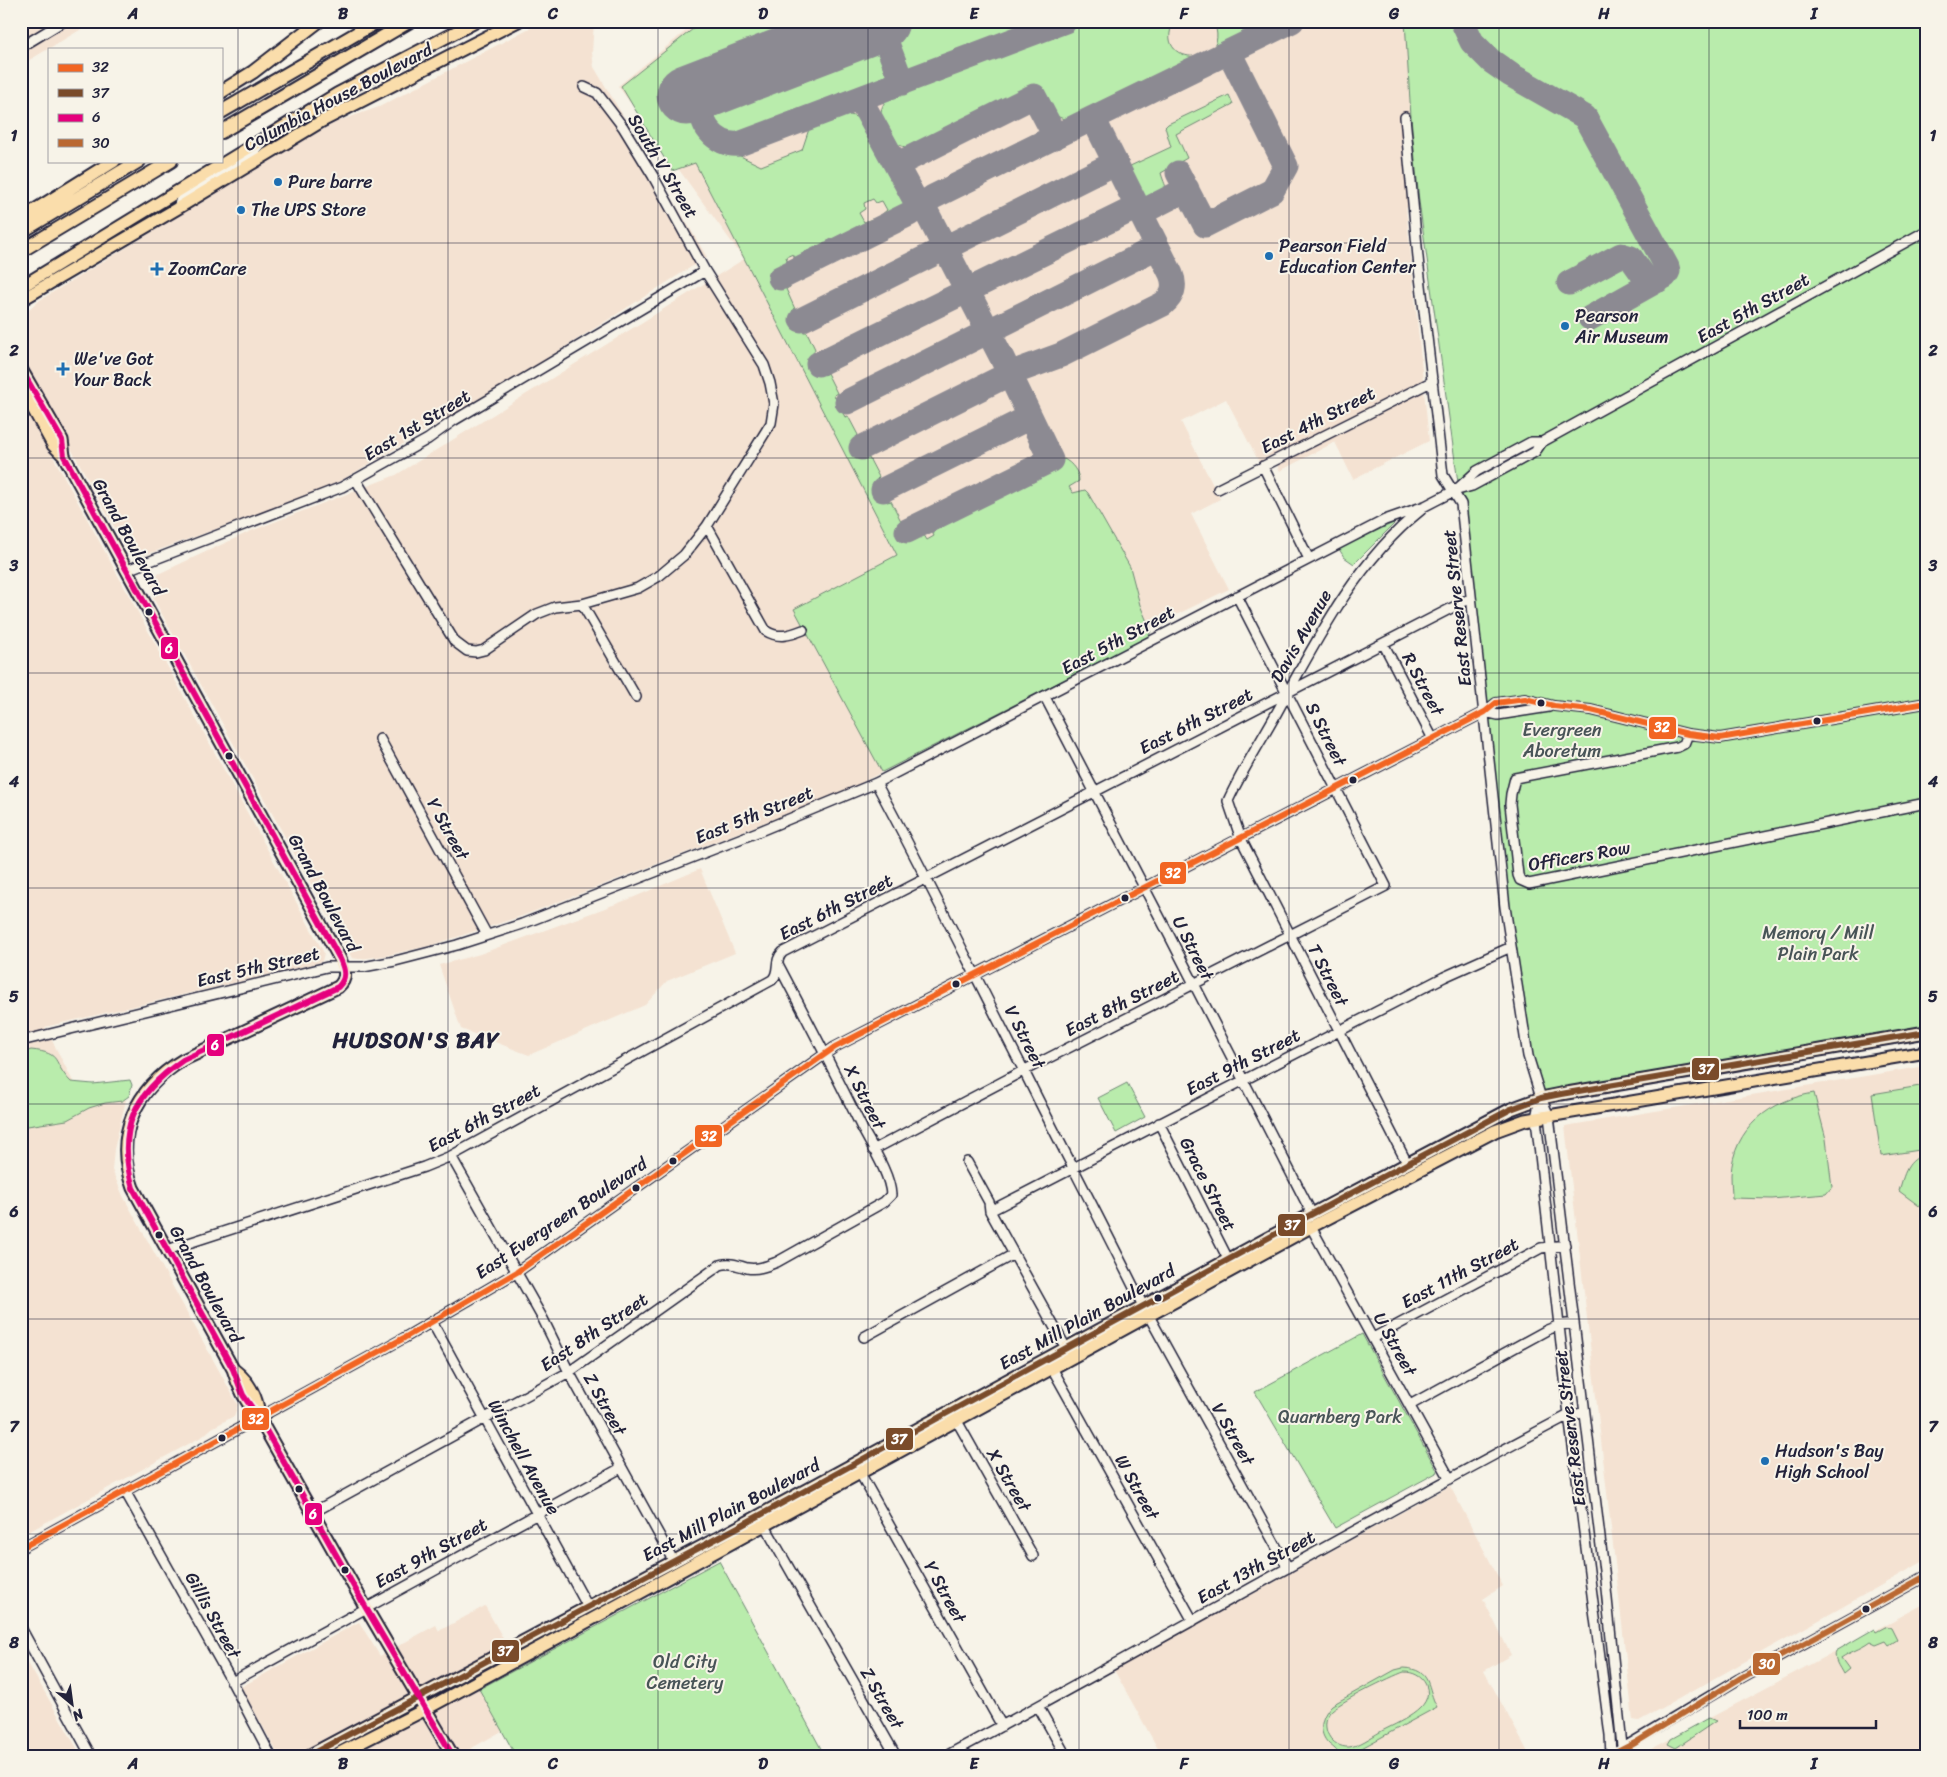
<svg xmlns="http://www.w3.org/2000/svg" width="1947" height="1777" font-family="Sriracha,sans-serif">
<style>
.built{fill:#f4e2d2}
.green{fill:#b9ecac;stroke:#6e8774;fill-rule:evenodd}
.lines{fill:none;stroke-linecap:round;stroke-linejoin:round}
.taxiway{stroke:#8c8a92;stroke-width:25}
.runway{stroke:#8c8a92;stroke-width:61}
.minor-casing{stroke:#22223b;stroke-width:12}
.major-casing{stroke:#22223b;stroke-width:15}
.highway-casing{stroke:#22223b;stroke-width:16}
.minor{stroke:#f7f3e8;stroke-width:9}
.major{stroke:#faddab;stroke-width:11}
.highway{stroke:#faddab;stroke-width:12}
.bus-1-casing{stroke:#f7f3e8;stroke-width:10}
.bus-2-casing{stroke:#f7f3e8;stroke-width:10}
.bus-3-casing{stroke:#f7f3e8;stroke-width:10}
.bus-4-casing{stroke:#f7f3e8;stroke-width:10}
.bus-1{stroke:#f26522;stroke-width:6}
.bus-2{stroke:#7a4b2a;stroke-width:6}
.bus-3{stroke:#e5007d;stroke-width:6}
.bus-4{stroke:#ba6831;stroke-width:6}
.grid{fill:none;stroke:#22223b;stroke-width:1;stroke-opacity:0.55}
.poi-dot{fill:#1f6fb2;stroke:#f7f3e8;stroke-width:2}
.bus-dot{fill:#22223b;stroke:#f7f3e8;stroke-width:2}
.labels{text-anchor:middle;stroke-width:4;stroke-linejoin:round;paint-order:stroke}
.street-label{font-size:18px;fill:#22223b;stroke:#f7f3e8}
.poi-label{font-size:18px;fill:#22223b;stroke:#f7f3e8;text-anchor:start}
.park-label{font-size:18px;fill:#485457;stroke:#f7f3e8}
.district-label{font-size:22px;font-weight:bold;letter-spacing:1px;fill:#22223b;stroke:#f7f3e8}
.line-badge{stroke:#f7f3e8;stroke-width:2}
.badge-label{font-size:14px;text-anchor:middle;font-weight:bold;fill:#fff}
.neatline{fill:none;stroke:#22223b;stroke-width:2}
.grid-label{font-size:16px;text-anchor:middle;font-weight:bold;fill:#22223b}
</style>
<rect width="100%" height="100%" fill="#f7f3e8"/>
<filter id="ink" filterUnits="userSpaceOnUse"><feTurbulence type="fractalNoise" baseFrequency=".02" numOctaves="2"/><feDisplacementMap in="SourceGraphic" scale="10" xChannelSelector="R" yChannelSelector="G"/><feConvolveMatrix kernelMatrix="1 2 1 2 8 2 1 2 1" color-interpolation-filters="sRGB"/></filter>
<g filter="url(#ink)">
<path class="built" d="M21 21H95L21 65Z
M543 21H594L592 53 594 67 707 257 535 366 340 481 315 493 145 555 134 554 127 550 21 358V317L40 300 297 144 336 122 379 107Z
M698 21H1405L1419 201 1406 208 1429 441 1353 479 1335 442 1280 471 1272 455 1259 462 1226 399 1181 422 1220 499 1191 514 1229 589 1180 613 846 791 522 916 429 946 384 956 359 959 352 958 153 598 152 581 158 574 251 531 396 475 744 259 618 86Z
M21 398 324 953 322 961 318 963 45 1027 78 1091 126 1100 114 1149 112 1170 123 1196 238 1405 234 1416 212 1428 203 1436 21 1536Z
M700 869 735 953 667 981 645 1005 529 1055 461 1029 439 965 480 954 632 898Z
M1926 1066V1560L1639 1721 1633 1720 1565 1126Z
M1450 1486 1503 1586 1483 1599 1511 1655 1484 1671 1530 1756H1162L1114 1670Z
M1926 1603V1756H1640V1755Z
M485 1606 519 1667 479 1689 502 1731 463 1753 464 1756H375L370 1747 354 1756H316L312 1749 299 1756H279L241 1687 359 1622 380 1656 436 1625 439 1631Z
M21 1651 78 1750 68 1756H21Z"/>
<path class="green" d="M703 21H842L678 84 690 111H692L702 133 710 143 718 148 730 151 761 166 802 150 810 126 812 124C830 117 851 106 865 125L907 203 906 209 903 212 885 220 881 215 887 210 882 201 876 203 873 199 864 203 865 209 859 213 864 222 872 219 875 225 873 227 830 249 825 242 819 246 822 252 814 256 810 250 803 253 806 261 798 264 793 254 786 257 790 268 778 275 782 282H787L790 287 786 289 795 309 792 311 804 332H807L815 349 813 353 824 375 827 373 837 393 834 395 845 417 848 416 858 435 855 439 866 459 869 458 879 477 877 479 887 502 891 501 908 535 921 530 927 540 934 536 929 526 1064 459C1072 463 1079 472 1079 481L1069 487 1073 493 1085 490 1088 493 1130 567 1140 605 1151 631 1148 637 882 772 794 609 897 555 695 163 672 171 621 86Z
M914 21H1048L929 66 909 72 907 70 896 51 892 30Z
M1084 21H1174C1150 68 1236 68 1213 21H1278L1074 119C1051 122 1047 103 1038 86L915 147C887 152 867 112 892 95Z
M1405 21H1926V1032L1547 1093 1536 1084 1504 898 1461 504 1419 201 1411 117Z
M875 36 886 55 890 77 887 81 740 138C723 142 707 129 713 110 715 104 720 98 723 93Z
M1229 95 1233 104 1176 134 1187 158 1161 173C1166 191 1173 191 1152 201L1143 197 1128 167 1171 147 1165 127 1168 124Z
M1393 523 1394 524 1354 564 1344 557 1339 549Z
M31 1050C64 1053 51 1062 71 1082L93 1084 130 1080 132 1085 129 1096 122 1101 105 1103 89 1108 67 1120 21 1127V1053Z
M1127 1083 1145 1117 1116 1133 1098 1098Z
M1926 1085V1149L1881 1156 1872 1094Z
M1814 1093 1826 1139 1832 1187 1826 1194 1772 1199 1732 1198C1732 1191 1731 1183 1731 1175 1733 1128 1771 1100 1814 1093Z
M1926 1155V1211L1899 1191C1904 1175 1907 1158 1926 1155Z
M1362 1334 1438 1472 1335 1528 1255 1392Z
M719 1561 825 1756H516L479 1689Z
M1887 1626 1891 1628 1897 1640 1889 1645 1886 1641 1876 1645 1870 1642C1859 1650 1851 1651 1841 1658L1849 1669 1843 1674C1839 1666 1833 1660 1836 1651L1874 1629 1876 1632Z
M1403 1668C1433 1669 1426 1688 1437 1707L1347 1756H1340C1337 1750 1334 1748 1329 1744 1317 1732 1321 1716 1332 1705L1395 1670ZM1404 1672C1413 1672 1422 1676 1426 1685 1436 1709 1396 1723 1380 1732 1371 1737 1359 1746 1349 1747 1331 1748 1319 1727 1330 1712 1337 1703 1392 1676 1404 1672Z
M1709 1718 1716 1721 1676 1748 1668 1744 1671 1739Z"/>
<g class="lines">
<path class="taxiway" d="M885 21 883 25V33L902 83
M1462 21 1472 42 1491 61 1511 75 1585 117 1667 267 1668 271 1665 276 1590 318
M722 80C715 86 707 92 704 101 696 123 716 146 739 144L1065 21
M860 99 914 198 928 215 1002 358 1051 460 907 531
M1093 118 1292 21
M896 165 1034 96 1055 136
M1178 173 1205 225 1272 191 1286 166 1229 52
M1140 213 1187 189
M780 278 909 214 933 197 1093 118 1171 274C1176 286 1173 296 1163 304L1061 355 1009 374 861 448
M1569 283 1621 255 1631 258 1646 279 1659 280
M801 320 1115 163
M818 364 1137 207
M847 402 1157 247
M883 490 1030 417"/>
<path class="runway" d="M687 95 879 21"/>
<g class="minor-casing">
<path id="minor" d="M21 47 64 21
M1405 117 1419 268 1443 475 1461 504 1505 907 1528 1056 1541 1098 1549 1116 1605 1579 1623 1756
M178 208 181 198 186 193 254 152 262 143
M1263 466 1309 559
M356 480 455 642 467 651 476 652 484 650 537 614 555 607 582 604 638 588 659 576 684 555 707 526 771 423 774 404 770 383 764 365 705 271 653 176 623 127 597 93 584 87
M1218 489 1433 381
M1456 490 1477 471 1531 442H1542
M707 526 766 631C779 639 790 635 803 630
M127 570 342 487 428 439 453 421 705 271
M582 604 636 697
M1384 645 1433 739
M1045 697 1169 935 1312 1214
M1485 712 1498 715 1549 707
M1688 734 1684 744 1678 747 1515 778 1511 794 1510 804 1518 875 1520 880 1529 884 1926 803
M380 739 487 935
M876 783C927 877 974 974 1023 1069 1062 1148 1104 1226 1143 1306
M21 1041 327 967H363L395 961 457 945 522 924 760 831 876 783 1385 520 1425 506 1454 491 1472 486 1535 452 1542 442 1926 231
M1540 1099 1536 1118 1537 1128 1569 1415 1610 1735 1611 1756
M1159 1123 1228 1259
M873 1150 1023 1071 1386 886 1237 596
M451 1156 543 1319 569 1372 674 1562
M967 1162 989 1202 990 1211 1066 1348
M1407 1163 1241 839 1228 801C1241 772 1260 743 1276 714 1316 641 1355 563 1421 510
M990 1211 1444 977 1511 947
M1311 1227 1450 1479
M167 1250 424 1167 451 1156 772 980C781 972 773 961 783 952L1471 598
M1149 1316 1288 1568
M432 1322 588 1607
M864 1337 1014 1254
M1373 1338 1541 1248 1565 1245
M1052 1368 1193 1621
M1410 1405 1547 1330 1560 1325 1574 1323
M957 1421 1033 1556
M860 1473 1002 1726
M125 1491 232 1682 271 1756
M312 1513 569 1372 720 1265C731 1262 736 1265 747 1268 758 1270 767 1266 777 1262L884 1202 891 1195C890 1174 872 1147 862 1128 835 1073 807 1019 778 964
M765 1526 896 1756
M21 1548 404 1338 517 1272 835 1047 1485 712 1496 703 1525 699 1554 706 1591 710 1688 734 1720 738 1926 703
M21 1628 91 1756
M232 1682 621 1468
M1038 1706 1066 1756
M1618 1751 1739 1679 1926 1576
M946 1756C1155 1644 1359 1525 1569 1415L1584 1413"/>
</g>
<g class="major-casing">
<path id="major" d="M21 287 337 94 477 21
M21 300 178 208 322 121 518 21
M21 369 62 440 64 456
M21 387 53 445 64 456 340 959C345 970 348 978 338 987L183 1060C136 1088 113 1135 133 1188L233 1369C238 1387 247 1404 259 1418L366 1608 453 1756
M233 1369C249 1381 258 1398 259 1418
M308 1756 742 1525 1312 1214 1511 1109 1541 1098 1561 1094 1926 1032
M334 1756 426 1709 594 1618 1311 1227 1495 1131 1525 1120 1926 1052"/>
</g>
<g class="highway-casing">
<path id="highway" d="M221 92 253 72 319 21
M221 112 378 21
M221 132 410 21
M21 219 114 161
M21 232 139 161
M21 251 171 161"/>
</g>
<use href="#minor" class="minor"/>
<use href="#major" class="major"/>
<use href="#highway" class="highway"/>
<g class="bus-1-casing">
<path id="bus-1" d="M21 1548 404 1338 517 1272 835 1047 1485 712 1496 703 1525 699 1554 706 1591 710 1688 734 1720 738 1926 703"/>
</g>
<g class="bus-2-casing">
<path id="bus-2" d="M308 1756 742 1525 1312 1214 1511 1109 1541 1098 1561 1094 1926 1032"/>
</g>
<g class="bus-3-casing">
<path id="bus-3" d="M21 369 62 440 64 456 340 959C345 970 347 978 338 987L183 1060C134 1094 116 1129 133 1188L233 1369 243 1395 259 1418 366 1608 453 1756"/>
</g>
<g class="bus-4-casing">
<path id="bus-4" d="M1610 1756 1635 1743 1739 1679 1926 1576"/>
</g>
<use href="#bus-1" class="bus-1"/>
<use href="#bus-2" class="bus-2"/>
<use href="#bus-3" class="bus-3"/>
<use href="#bus-4" class="bus-4"/>
</g>
</g>
<path class="grid" d="M238 21V1756M448 21V1756M658 21V1756M868 21V1756M1079 21V1756M1289 21V1756M1499 21V1756M1709 21V1756M21 243H1926M21 458H1926M21 673H1926M21 888H1926M21 1104H1926M21 1319H1926M21 1534H1926"/>
<g class="poi-dot">
<circle cx="278" cy="182" r="5"/>
<circle cx="241" cy="210" r="5"/>
<circle cx="1269" cy="256" r="5"/>
<path d="M154.5 261.5h5v5h5v5h-5v5h-5v-5h-5v-5h5z"/>
<circle cx="1565" cy="326" r="5"/>
<path d="M60.5 361.5h5v5h5v5h-5v5h-5v-5h-5v-5h5z"/>
<circle cx="1765" cy="1461" r="5"/>
</g>
<g class="bus-dot">
<circle cx="149" cy="612" r="4.5"/>
<circle cx="1541" cy="703" r="4.5"/>
<circle cx="1817" cy="721" r="4.5"/>
<circle cx="229" cy="756" r="4.5"/>
<circle cx="1353" cy="780" r="4.5"/>
<circle cx="1125" cy="898" r="4.5"/>
<circle cx="956" cy="984" r="4.5"/>
<circle cx="673" cy="1161" r="4.5"/>
<circle cx="636" cy="1188" r="4.5"/>
<circle cx="159" cy="1235" r="4.5"/>
<circle cx="1158" cy="1298" r="4.5"/>
<circle cx="222" cy="1438" r="4.5"/>
<circle cx="299" cy="1489" r="4.5"/>
<circle cx="345" cy="1570" r="4.5"/>
<circle cx="1866" cy="1609" r="4.5"/>
</g>
<g class="labels">
<g class="street-label">
<text transform="translate(338 97) rotate(-28)" y="6">Columbia House Boulevard</text>
<text transform="translate(663 166) rotate(59)" y="6">South V Street</text>
<text transform="translate(1753 308) rotate(-29)" y="6">East 5th Street</text>
<text transform="translate(1318 420) rotate(-27)" y="6">East 4th Street</text>
<text transform="translate(417 425) rotate(-31)" y="6">East 1st Street</text>
<text transform="translate(129 537) rotate(61)" y="6">Grand Boulevard</text>
<text transform="translate(1457 608) rotate(-96)" y="6">East Reserve Street</text>
<text transform="translate(1301 636) rotate(-60)" y="6">Davis Avenue</text>
<text transform="translate(1118 640) rotate(-28)" y="6">East 5th Street</text>
<text transform="translate(1423 684) rotate(62)" y="6">R Street</text>
<text transform="translate(1196 721) rotate(-27)" y="6">East 6th Street</text>
<text transform="translate(1326 734) rotate(63)" y="6">S Street</text>
<text transform="translate(754 815) rotate(-22)" y="6">East 5th Street</text>
<text transform="translate(448 829) rotate(61)" y="6">Y Street</text>
<text transform="translate(1579 856) rotate(-10)" y="6">Officers Row</text>
<text transform="translate(324 893) rotate(62)" y="6">Grand Boulevard</text>
<text transform="translate(836 907) rotate(-27)" y="6">East 6th Street</text>
<text transform="translate(1193 948) rotate(63)" y="6">U Street</text>
<text transform="translate(258 967) rotate(-13)" y="6">East 5th Street</text>
<text transform="translate(1328 975) rotate(63)" y="6">T Street</text>
<text transform="translate(1122 1003) rotate(-27)" y="6">East 8th Street</text>
<text transform="translate(1025 1037) rotate(63)" y="6">V Street</text>
<text transform="translate(1243 1062) rotate(-27)" y="6">East 9th Street</text>
<text transform="translate(865 1097) rotate(63)" y="6">X Street</text>
<text transform="translate(484 1118) rotate(-28)" y="6">East 6th Street</text>
<text transform="translate(1208 1184) rotate(63)" y="6">Grace Street</text>
<text transform="translate(561 1218) rotate(-34)" y="6">East Evergreen Boulevard</text>
<text transform="translate(1460 1273) rotate(-28)" y="6">East 11th Street</text>
<text transform="translate(206 1284) rotate(61)" y="6">Grand Boulevard</text>
<text transform="translate(1087 1317) rotate(-29)" y="6">East Mill Plain Boulevard</text>
<text transform="translate(594 1332) rotate(-34)" y="6">East 8th Street</text>
<text transform="translate(1395 1344) rotate(61)" y="6">U Street</text>
<text transform="translate(605 1404) rotate(61)" y="6">Z Street</text>
<text transform="translate(1570 1428) rotate(-97)" y="6">East Reserve Street</text>
<text transform="translate(1233 1434) rotate(61)" y="6">V Street</text>
<text transform="translate(524 1457) rotate(61)" y="6">Winchell Avenue</text>
<text transform="translate(1009 1480) rotate(60)" y="6">X Street</text>
<text transform="translate(1137 1487) rotate(61)" y="6">W Street</text>
<text transform="translate(731 1510) rotate(-28)" y="6">East Mill Plain Boulevard</text>
<text transform="translate(431 1553) rotate(-29)" y="6">East 9th Street</text>
<text transform="translate(1256 1567) rotate(-29)" y="6">East 13th Street</text>
<text transform="translate(945 1592) rotate(61)" y="6">Y Street</text>
<text transform="translate(213 1615) rotate(61)" y="6">Gillis Street</text>
<text transform="translate(882 1698) rotate(60)" y="6">Z Street</text>
</g>
<g class="poi-label">
<text x="288" y="188">Pure barre</text>
<text x="251" y="216">The UPS Store</text>
<text x="1279" y="252">Pearson Field<tspan x="1279" dy="21">Education Center</tspan></text>
<text x="168" y="275">ZoomCare</text>
<text x="1575" y="322">Pearson<tspan x="1575" dy="21">Air Museum</tspan></text>
<text x="74" y="365">We've Got<tspan x="74" dy="21">Your Back</tspan></text>
<text x="1775" y="1457">Hudson's Bay<tspan x="1775" dy="21">High School</tspan></text>
</g>
<g class="park-label">
<text x="1562" y="736">Evergreen<tspan x="1562" dy="21">Aboretum</tspan></text>
<text x="1818" y="939">Memory / Mill<tspan x="1818" dy="21">Plain Park</tspan></text>
<text x="1340" y="1423">Quarnberg Park</text>
<text x="685" y="1668">Old City<tspan x="685" dy="21">Cemetery</tspan></text>
</g>
<g class="district-label">
<text x="416" y="1048">HUDSON'S BAY</text>
</g>
</g>
<g class="line-badge">
<rect x="160" y="636" width="19" height="24" rx="5" fill="#e5007d"/>
<rect x="1648" y="716" width="29" height="24" rx="5" fill="#f26522"/>
<rect x="1159" y="861" width="28" height="24" rx="5" fill="#f26522"/>
<rect x="206" y="1033" width="19" height="24" rx="5" fill="#e5007d"/>
<rect x="1691" y="1057" width="29" height="24" rx="5" fill="#7a4b2a"/>
<rect x="694" y="1124" width="29" height="24" rx="5" fill="#f26522"/>
<rect x="1277" y="1213" width="29" height="24" rx="5" fill="#7a4b2a"/>
<rect x="241" y="1407" width="29" height="24" rx="5" fill="#f26522"/>
<rect x="885" y="1427" width="29" height="24" rx="5" fill="#7a4b2a"/>
<rect x="304" y="1502" width="19" height="24" rx="5" fill="#e5007d"/>
<rect x="491" y="1639" width="29" height="24" rx="5" fill="#7a4b2a"/>
<rect x="1752" y="1652" width="29" height="24" rx="5" fill="#ba6831"/>
</g>
<g class="badge-label">
<text x="169" y="653">6</text>
<text x="1662" y="732">32</text>
<text x="1173" y="878">32</text>
<text x="215" y="1050">6</text>
<text x="1706" y="1074">37</text>
<text x="709" y="1141">32</text>
<text x="1292" y="1230">37</text>
<text x="256" y="1424">32</text>
<text x="899" y="1444">37</text>
<text x="313" y="1519">6</text>
<text x="505" y="1656">37</text>
<text x="1767" y="1669">30</text>
</g>
<rect width="1947" height="1777" fill="none" stroke="#f7f3e8" stroke-width="55"/>
<rect x="48" y="48" width="175" height="115" fill="#f7f3e8" stroke="#a29fa3"/>
<rect x="58" y="64" width="25" height="8" fill="#f26522" stroke="#a29fa3"/>
<text x="92" y="72" font-size="15" fill="#22223b">32</text>
<rect x="58" y="89" width="25" height="8" fill="#7a4b2a" stroke="#a29fa3"/>
<text x="92" y="98" font-size="15" fill="#22223b">37</text>
<rect x="58" y="114" width="25" height="8" fill="#e5007d" stroke="#a29fa3"/>
<text x="92" y="122" font-size="15" fill="#22223b">6</text>
<rect x="58" y="139" width="25" height="8" fill="#ba6831" stroke="#a29fa3"/>
<text x="92" y="148" font-size="15" fill="#22223b">30</text>
<g transform="translate(72 1704) rotate(151)" stroke="#f7f3e8" stroke-width="4" paint-order="stroke">
<path d="M0-4L9 19L0 12L-9 19Z" fill="#22223b"/>
<text y="-8" font-size="14" font-weight="bold" text-anchor="middle" fill="#22223b">N</text>
</g>
<path d="M1740 1720v8h136v-8" fill="none" stroke="#22223b" stroke-width="2.5"/>
<text x="1747" y="1720" font-size="15" fill="#22223b" stroke="#f7f3e8" stroke-width="4" paint-order="stroke">100 m</text>
<rect x="28" y="28" width="1892" height="1722" class="neatline"/>
<g class="grid-label">
<text x="133" y="19">A</text>
<text x="343" y="19">B</text>
<text x="553" y="19">C</text>
<text x="763" y="19">D</text>
<text x="974" y="19">E</text>
<text x="1184" y="19">F</text>
<text x="1394" y="19">G</text>
<text x="1604" y="19">H</text>
<text x="1814" y="19">I</text>
<text x="14" y="141">1</text>
<text x="1933" y="141">1</text>
<text x="14" y="356">2</text>
<text x="1933" y="356">2</text>
<text x="14" y="571">3</text>
<text x="1933" y="571">3</text>
<text x="14" y="787">4</text>
<text x="1933" y="787">4</text>
<text x="14" y="1002">5</text>
<text x="1933" y="1002">5</text>
<text x="14" y="1217">6</text>
<text x="1933" y="1217">6</text>
<text x="14" y="1432">7</text>
<text x="1933" y="1432">7</text>
<text x="14" y="1648">8</text>
<text x="1933" y="1648">8</text>
<text x="133" y="1769">A</text>
<text x="343" y="1769">B</text>
<text x="553" y="1769">C</text>
<text x="763" y="1769">D</text>
<text x="974" y="1769">E</text>
<text x="1184" y="1769">F</text>
<text x="1394" y="1769">G</text>
<text x="1604" y="1769">H</text>
<text x="1814" y="1769">I</text>
</g>
</svg>
